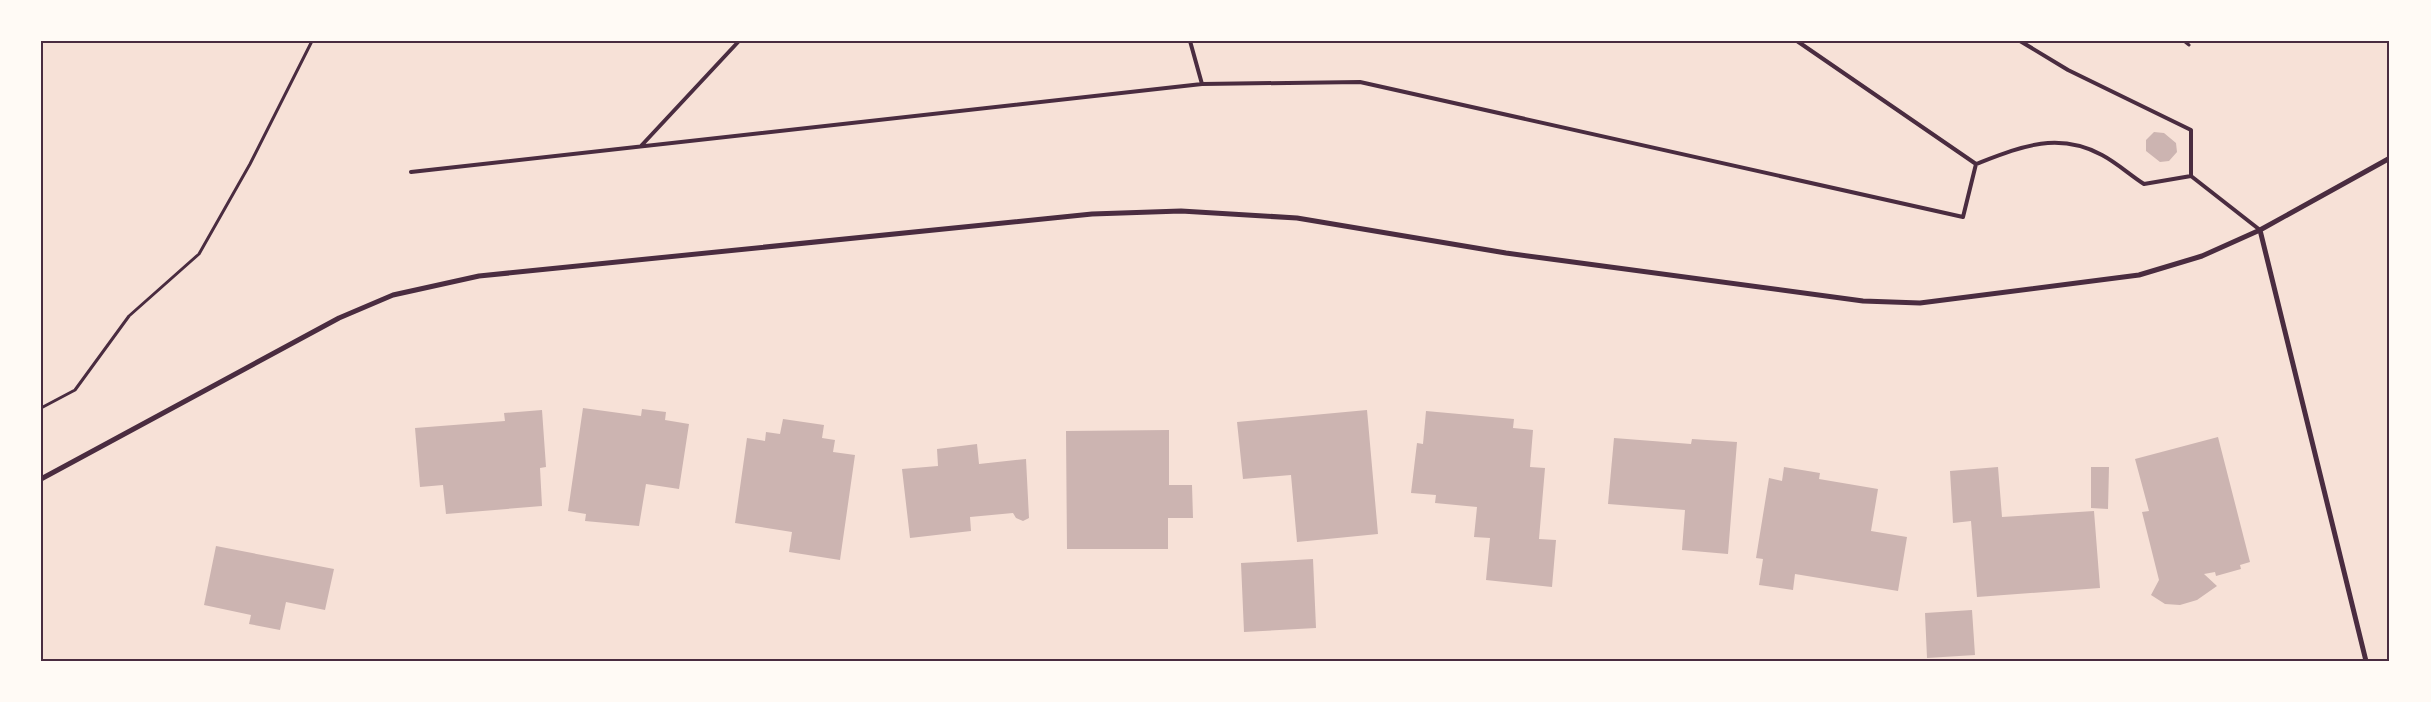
<svg xmlns="http://www.w3.org/2000/svg" width="2431" height="702" font-family="Spectral,serif">
<style>
.building{fill:#ccb4b1}
.lines{fill:none;stroke-linecap:round;stroke-linejoin:round}
.path{stroke:#4a2c40;stroke-width:3}
.service{stroke:#4a2c40;stroke-width:4}
.minor{stroke:#4a2c40;stroke-width:5}
.neatline{fill:none;stroke:#4a2c40;stroke-width:2}
</style>
<rect width="100%" height="100%" fill="#f7e1d7"/>
<path class="building" d="M2154 132 2164 133 2176 143 2177 152 2169 161 2160 162 2146 151V140Z
M583 408 641 416 642 409 666 412 665 420 689 424 679 489 646 484 639 526 585 521 586 514 568 511Z
M542 410 546 467 540 468 542 506 446 514 443 485 420 487 415 428 505 421 504 413Z
M1367 410 1378 534 1297 542 1291 475 1243 479 1237 422Z
M1426 411 1514 419 1513 428 1533 430 1530 467 1545 468 1539 539 1556 540 1552 587 1486 580 1490 538 1474 537 1477 507 1435 503 1436 495 1411 493 1417 443 1423 444Z
M783 419 824 425 822 438 835 440 833 452 855 455 840 560 789 552 792 532 735 523 747 438 765 441 766 432 780 434Z
M1169 430V485H1192L1193 518H1168V549H1067L1066 431Z
M2218 437 2250 562 2240 565 2241 569 2216 576 2215 572 2204 574 2217 586 2197 600 2180 605 2165 604 2151 595 2159 580 2142 512 2149 511 2135 459Z
M1614 438 1691 444 1692 439 1737 442 1728 554 1682 550 1685 510 1608 504Z
M977 444 979 464 1026 459 1029 518 1023 521 1016 518 1013 513 970 517 971 531 910 538 902 469 938 466 937 449Z
M1784 467 1820 473 1819 479 1878 489 1871 531 1907 537 1898 591 1795 574 1793 590 1759 585 1763 559 1756 558 1769 478 1782 481Z
M1998 467 2002 517 2094 511 2100 588 1977 597 1971 521 1953 523 1950 471Z
M2091 467H2109L2108 509 2091 508Z
M216 546 334 569 325 610 286 602 280 630 249 624 251 615 204 605Z
M1313 559 1316 628 1244 632 1241 563Z
M1972 610 1975 655 1927 658 1925 613Z"/>
<g class="lines">
<path class="path" d="M2184 41 2189 45
M41 408 75 390 129 316 199 254 250 164 312 41"/>
<path class="service" d="M1190 41 1202 84
M1797 41 1976 164
M2020 41 2068 70 2191 130V176
M641 146 739 41
M1976 164C2020 147 2057 131 2102 155 2117 163 2130 175 2144 184L2191 176 2260 230
M411 172 1202 84 1360 82 1963 217 1976 164"/>
<path class="minor" d="M2260 230 2366 661
M41 479 339 318 393 295 479 276 1092 214 1181 211 1297 218 1506 253 1863 301 1920 303 2139 275 2202 256 2260 230 2390 158"/>
</g>
<rect width="2431" height="702" fill="none" stroke="#fffaf5" stroke-width="85"/>
<rect x="42" y="42" width="2346" height="618" class="neatline"/>
</svg>
